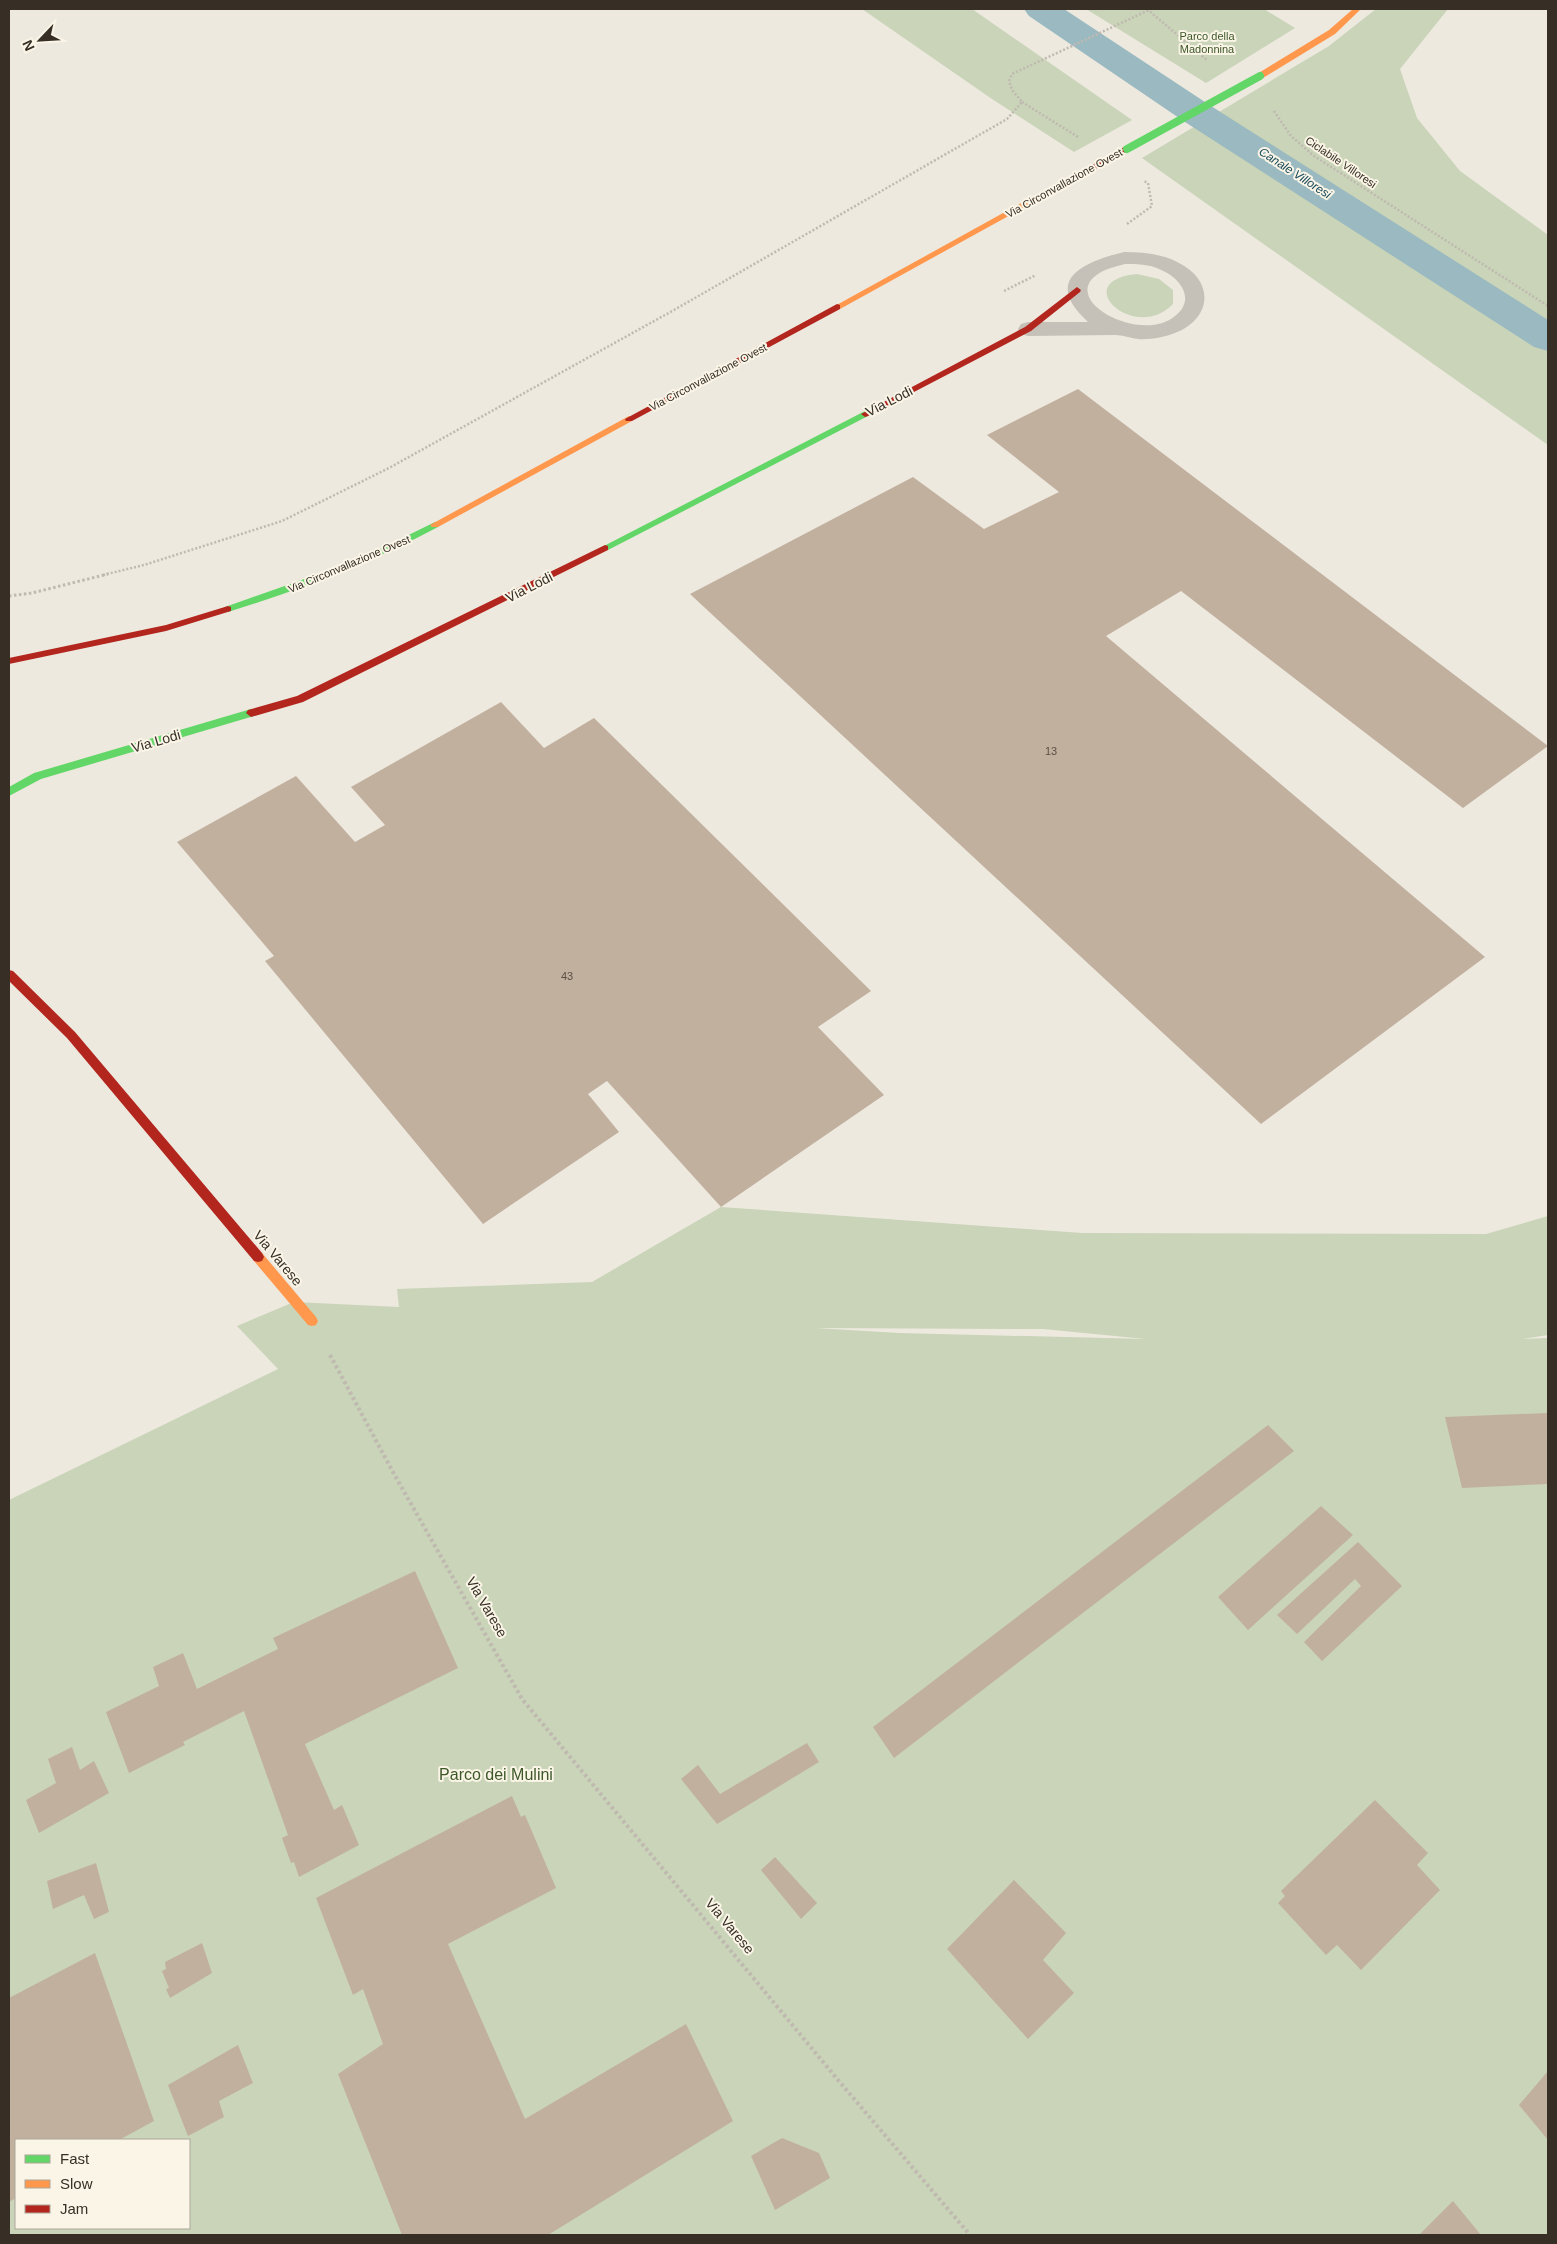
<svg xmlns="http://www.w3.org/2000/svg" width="1557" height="2244" font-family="Arial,sans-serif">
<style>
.green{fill:#c9d4b8;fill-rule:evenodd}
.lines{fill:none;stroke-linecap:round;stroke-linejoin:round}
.canal{fill:#9ab9c0;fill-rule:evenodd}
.building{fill:#c2b09f}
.path-far2{stroke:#bfb9b0;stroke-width:2.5;stroke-dasharray:2 2;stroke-linecap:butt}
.path-far1{stroke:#bfb9b0;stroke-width:3;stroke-dasharray:2.5 2.5;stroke-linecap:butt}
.path{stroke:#bfb9b0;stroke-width:4;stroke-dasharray:3 3;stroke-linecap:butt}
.street{fill:#c6c1b8;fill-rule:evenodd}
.fast{fill:#63d668;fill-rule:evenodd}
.slow{fill:#ff974d;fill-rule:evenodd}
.jam{fill:#b3261e;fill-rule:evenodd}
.fast-bridge{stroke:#63d668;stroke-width:8}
.labels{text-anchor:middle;stroke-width:4;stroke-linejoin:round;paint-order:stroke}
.far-park-label{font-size:11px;fill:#3d5729;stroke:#faf5e6}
.far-street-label{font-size:11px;fill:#372f26;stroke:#faf5e6}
.number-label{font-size:11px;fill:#5a4f44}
.far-water-label{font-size:12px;font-style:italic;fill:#194a5b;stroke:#faf5e6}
.street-label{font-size:14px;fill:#372f26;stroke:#faf5e6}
.near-park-label{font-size:16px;fill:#3d5729;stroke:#faf5e6}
</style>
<rect width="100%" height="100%" fill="#ede9df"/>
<path class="green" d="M862 9H972L1132 120 1074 152 992 99Z
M1086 9H1264L1295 28 1206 83Z
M1376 9H1448L1400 69 1417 118 1460 171 1548 235V445L1142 158 1329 46Z
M1137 274 1159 279 1173 290V304C1135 344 1067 281 1137 274Z
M721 1207 1082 1233 1486 1234 1548 1216V1335L1523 1339 1548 1338V2235H9V1500L278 1369 237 1326 294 1302 399 1307 397 1289 592 1282ZM815 1328 1043 1329 1146 1339 899 1333ZM16 2140H189V2228H16Z"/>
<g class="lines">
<path class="canal" d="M1024 9H1064L1211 106 1548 320V351L1534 347 1185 122 1029 16Z"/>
</g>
<path class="building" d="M1078 389 1548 746 1463 808 1181 591 1106 636 1485 957 1261 1124 690 594 913 477 984 529 1059 492 987 435Z
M501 702 544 748 594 718 871 991 818 1027 884 1095 721 1207 607 1081 588 1094 619 1132 483 1224 265 961 274 956 177 842 296 776 355 842 385 825 351 787Z
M1548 1413V1484L1462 1488 1445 1417Z
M1268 1425 1294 1451 894 1758 873 1727Z
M1321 1506 1353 1535 1248 1630 1218 1597Z
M1358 1542 1402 1586 1322 1661 1304 1642 1361 1586 1355 1579 1297 1634 1277 1615Z
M415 1571 458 1668 305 1744 334 1810 342 1805 359 1845 299 1877 294 1862 291 1863 282 1838 288 1835 244 1711 183 1742 185 1745 129 1773 106 1712 159 1686 153 1667 183 1653 197 1689 278 1649 273 1638Z
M807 1743 819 1762 717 1824 681 1779 698 1765 720 1794Z
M72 1747 80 1770 94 1761 109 1793 39 1833 26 1800 56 1783 48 1759Z
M512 1796 521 1817 525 1815 556 1888 448 1944 525 2119 686 2024 733 2121 548 2235H402L338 2074 383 2044 363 1989 353 1995 316 1898Z
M1375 1800 1428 1853 1417 1865 1440 1890 1361 1970 1337 1945 1326 1955 1278 1903 1285 1896 1281 1891Z
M775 1857 817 1903 801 1919 761 1870Z
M96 1863 109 1912 94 1919 84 1895 53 1909 47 1881Z
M1014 1880 1066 1933 1043 1960 1074 1993 1028 2039 947 1949Z
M202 1943 212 1973 170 1998 166 1989 169 1988 162 1971 166 1969 165 1962Z
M95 1953 154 2121 119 2140H16V2198L9 2202V1998Z
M238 2045 253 2083 219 2101 224 2117 188 2136 168 2085Z
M1548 2071V2140L1519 2105Z
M782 2138 819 2153 830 2178 775 2210 751 2156Z
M1453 2201 1481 2235H1419Z"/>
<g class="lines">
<path class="path-far2" d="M1147 9 1208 61
M1022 102 1078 137
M1274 111 1291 136 1314 156 1548 306
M1127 224 1152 206 1148 183 1144 181
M1004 291 1036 275
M103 575 144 565 282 521 389 468 674 310 1007 119 1022 102 1012 90 1009 81 1012 74 1149 10"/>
<path class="path-far1" d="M9 596 32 593 108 574"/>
<path class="path" d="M330 1355 394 1474 522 1699 838 2080 970 2235"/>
<path class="street" d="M1124 252C1143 252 1163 254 1179 263 1215 281 1212 319 1175 333 1165 337 1149 340 1138 339 1130 338 1123 335 1115 335 1086 335 1057 336 1028 336L1021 334 1018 329 1021 324 1028 322H1088C1042 280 1083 262 1124 252ZM1125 264C1136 264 1148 264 1159 269 1182 278 1198 302 1171 319 1133 342 1054 296 1103 271 1109 268 1118 266 1125 264Z"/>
<path class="fast" d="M865 411 869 414 868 416 608 550H602L600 548Z
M435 522 440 525 438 527C372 562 303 589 231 611L228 612 223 609 225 607 330 570 382 548Z
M251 709 254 710 256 713 254 716 41 779 9 796V787L34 773Z"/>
<path class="slow" d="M1353 9H1361L1335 34 1263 78H1257V74L1329 30Z
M1034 196 1041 198 840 309H834L833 307Z
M629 416 632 417V421L438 527H432L430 525Z
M258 1252 262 1253 316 1317 318 1321 316 1325 312 1326 308 1325 254 1261 252 1257 254 1253Z"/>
<path class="jam" d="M1124 147 1131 149 1040 200 1033 198Z
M1077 287 1081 290 1080 292 1031 331 868 416 865 417 861 414 1025 327Z
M837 304 840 305V309L632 421H626L625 419Z
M605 545 608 546V550L303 702 251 717 246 713 248 710 297 696Z
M228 606 231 607V611L166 631 9 664V658L166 625Z
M9 970 13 971 75 1032 262 1253 264 1257 262 1261 258 1262 254 1261 67 1038 9 981Z"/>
<path class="fast-bridge" d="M1127 149 1260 76"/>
</g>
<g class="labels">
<g class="far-park-label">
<text x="1207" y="40">Parco della<tspan x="1207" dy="13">Madonnina</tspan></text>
</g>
<g class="far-street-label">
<text transform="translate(1341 162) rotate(34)" y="4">Ciclabile Villoresi</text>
<text transform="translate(1064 183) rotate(-29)" y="4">Via Circonvallazione Ovest</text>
<text transform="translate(708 377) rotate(-28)" y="4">Via Circonvallazione Ovest</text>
<text transform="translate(349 564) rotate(-23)" y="4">Via Circonvallazione Ovest</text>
</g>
<g class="number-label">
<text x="1051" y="755">13</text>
<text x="567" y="980">43</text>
</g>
<g class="far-water-label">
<text transform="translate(1295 173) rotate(33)" y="4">Canale Villoresi</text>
</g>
<g class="street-label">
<text transform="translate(889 401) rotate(-27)" y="5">Via Lodi</text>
<text transform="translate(529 587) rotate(-27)" y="5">Via Lodi</text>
<text transform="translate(156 741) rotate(-16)" y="5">Via Lodi</text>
<text transform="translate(278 1258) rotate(50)" y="5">Via Varese</text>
<text transform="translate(487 1607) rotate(60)" y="5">Via Varese</text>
<text transform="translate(730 1926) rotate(50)" y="5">Via Varese</text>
</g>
<g class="near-park-label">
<text x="496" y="1780">Parco dei Mulini</text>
</g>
</g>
<rect width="1557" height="2244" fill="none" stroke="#372f26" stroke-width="20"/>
<rect x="15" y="2139" width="175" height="90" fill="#faf5e6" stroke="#aca699"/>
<rect x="25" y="2155" width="25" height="8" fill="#63d668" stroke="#aca699"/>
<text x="60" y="2164" font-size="15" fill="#372f26">Fast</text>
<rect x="25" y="2180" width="25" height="8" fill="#ff974d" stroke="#aca699"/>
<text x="60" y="2189" font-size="15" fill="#372f26">Slow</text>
<rect x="25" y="2205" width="25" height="8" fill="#b3261e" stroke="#aca699"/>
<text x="60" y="2214" font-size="15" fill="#372f26">Jam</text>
<g transform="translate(40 40) rotate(245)" stroke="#faf5e6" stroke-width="4" paint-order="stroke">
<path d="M0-4L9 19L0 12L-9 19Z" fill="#372f26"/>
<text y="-8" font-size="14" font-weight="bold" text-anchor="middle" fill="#372f26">N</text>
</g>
</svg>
